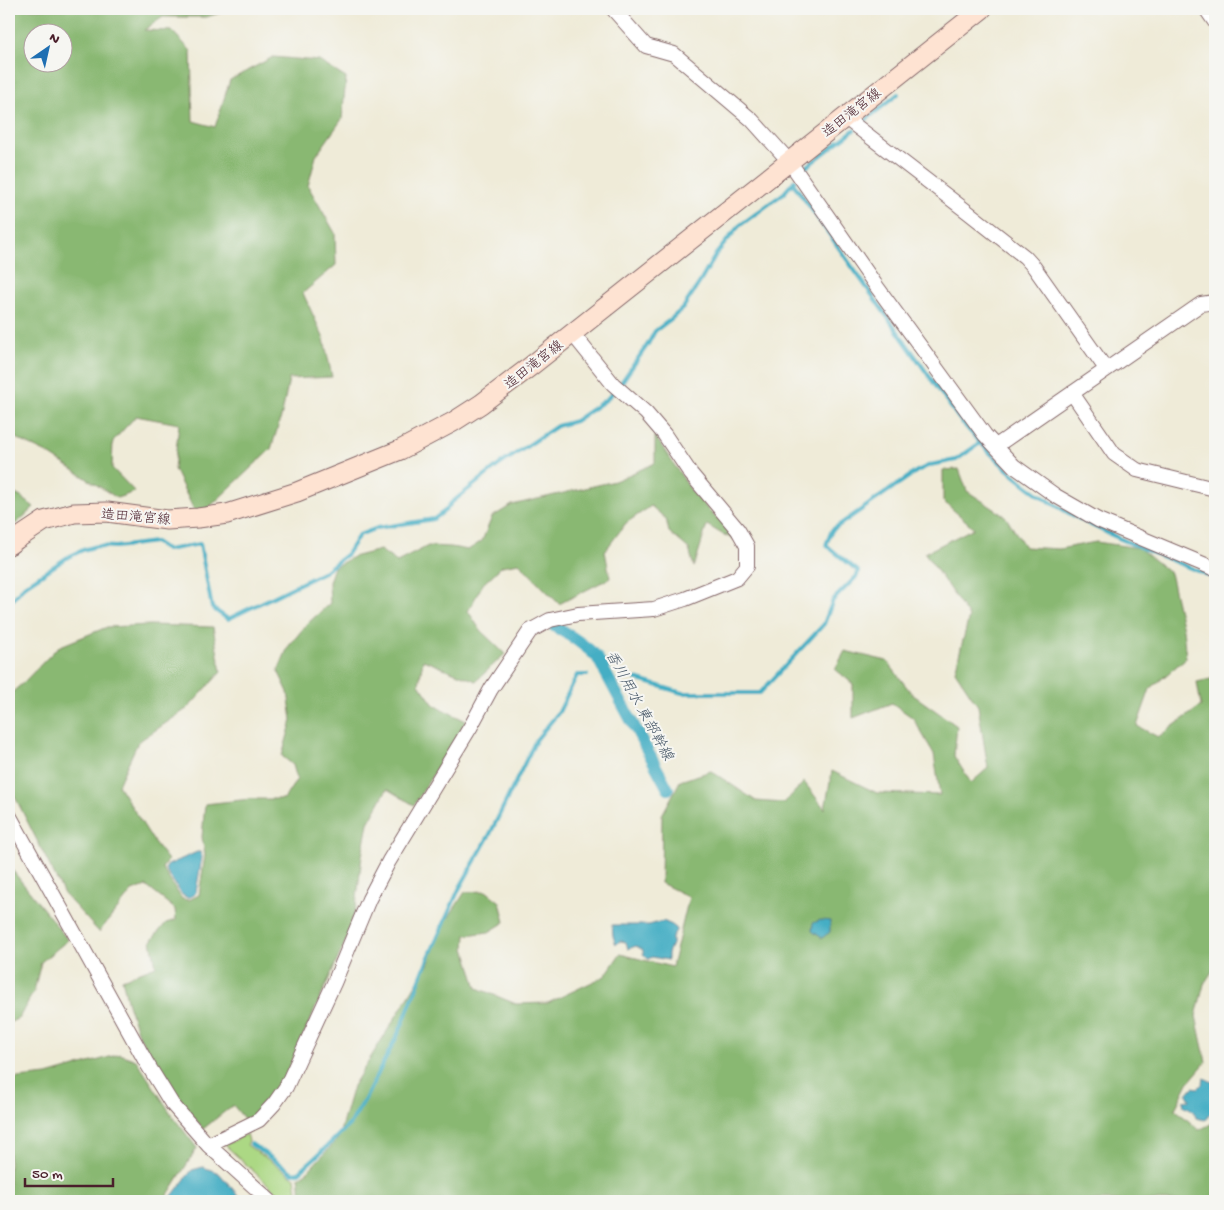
<svg xmlns="http://www.w3.org/2000/svg" width="1224" height="1210" font-family="'Gochi Hand','Klee One',sans-serif">
<style>
.green{fill:#acd884;stroke:#7b7c58}
.forest{fill:#89b872;stroke:#6a6c4e;fill-rule:evenodd}
.water{fill:#45aec4;stroke:#486678}
.lines{fill:none;stroke-linecap:round;stroke-linejoin:round}
.stream{stroke:#45aec4;stroke-width:4}
.canal{stroke:#45aec4;stroke-width:12}
.minor-casing{stroke:#846668;stroke-width:16}
.secondary-casing{stroke:#846668;stroke-width:21}
.minor{stroke:#fff;stroke-width:14}
.secondary{stroke:#fee3d2;stroke-width:19}
.labels{text-anchor:middle;stroke-width:4;stroke-linejoin:round;paint-order:stroke}
.street-label{font-size:14px;fill:#4a1f2b;stroke:#f6f6f2}
.water-label{font-size:15px;font-style:italic;fill:#485868;stroke:#f6f6f2}
</style>
<rect width="100%" height="100%" fill="#f6f6f2"/>
<filter id="ink" filterUnits="userSpaceOnUse"><feTurbulence type="fractalNoise" baseFrequency=".02" numOctaves="2"/><feDisplacementMap in="SourceGraphic" scale="10" xChannelSelector="R" yChannelSelector="G"/><feConvolveMatrix kernelMatrix="1 2 1 2 8 2 1 2 1" color-interpolation-filters="sRGB"/></filter>
<filter id="wash" filterUnits="userSpaceOnUse"><feTurbulence type="fractalNoise" baseFrequency=".0096" numOctaves="4" result="noise"/><feDisplacementMap in="SourceGraphic" scale="20" xChannelSelector="R" yChannelSelector="G"/><feGaussianBlur stdDeviation="1.12" result="paint"/><feColorMatrix in="noise" values="0 0 0 0 0 0 0 0 0 0 0 0 0 0 0 0 0 1.4 0 .05"/><feComposite in="paint" operator="in"/></filter>
<g filter="url(#wash)">
<rect width="100%" height="100%" fill="#efebd8"/>
<path class="green" d="M247 1134 249 1141 247 1145 295 1178 297 1191 285 1200 225 1145Z"/>
<path class="forest" d="M9 9H234L206 17H163L144 30 172 31 191 51 193 121 215 127 230 80 273 57 319 61 346 78 342 119 316 156 308 186 335 233 336 265 303 293 324 339 332 377 289 379 282 414 271 449 198 518 174 469 179 424 136 416 113 441 112 468 135 492 117 498 47 453 9 435ZM32 32H62V62H32Z
M655 436 691 490 714 516 724 522 741 542 722 534 707 525 694 567 689 549 669 532 666 519 651 506 626 523 605 551 610 578 559 604 519 563 502 566 483 584 468 611 481 631 505 654 476 681 423 660 419 684 434 705 466 721 414 805 387 789 368 823 362 856 356 906 348 936 285 1076 257 1116 246 1121 233 1105 203 1129 175 1093 138 1034 128 1004 122 979 156 966 151 941 166 923 176 920 175 909 146 886 132 891 99 932 64 894 9 785V695L23 683 58 647 107 627 150 625 213 627 221 672 188 708 138 742 118 785 154 842 168 860 162 868 182 899 189 900 199 895 205 855 202 837 205 804 250 799H284L297 779 293 765 282 756 292 720 288 692 278 671 288 647 307 624 330 603 329 582 334 567 353 557 380 550 397 562 428 546 451 547 468 550 482 541 492 517 512 505 615 481 655 463Z
M959 469 967 491 1005 516 1025 547 1059 549 1096 542 1139 548 1170 573 1183 629 1186 658 1150 689 1137 726 1158 737 1201 706 1197 682 1215 678V967L1204 984 1196 1016 1206 1062 1188 1083 1175 1109 1199 1130 1215 1122V1201H288L301 1193 299 1177 308 1171 338 1139 353 1086 428 965 441 929 465 892 486 891 500 902 505 922 489 932 466 935 465 948 477 988 516 1004 548 1003 605 976 620 954 672 967 689 897 661 883 662 815 680 781 711 771 756 801 784 803 804 782 825 809 832 771 877 793 940 795 934 754 913 718 892 703 853 718V684L835 669 845 651 887 661 912 694 957 726 954 756 971 783 988 768 978 706 955 671 969 617 925 553 974 528 943 501V470Z
M9 491 21 497 34 507 19 521 9 528Z
M9 866 68 940 41 962 34 991 19 1018 9 1023Z
M120 1054 136 1060 174 1118 197 1148 164 1201H9V1079L47 1075Z"/>
<path class="water" d="M197 852H200L202 857 196 892 194 895 188 898 182 895 165 869 168 865Z
M821 920 830 921V932L822 938 812 931 813 923Z
M663 921 672 925 677 929 672 937V944L668 953V960L652 957 648 959 643 954V950L636 946 628 949 626 942 620 941 616 945 613 936 612 925H649Z
M1204 1078 1215 1083V1117L1210 1114 1205 1120 1196 1118C1194 1111 1191 1108 1184 1106L1183 1101 1190 1100 1187 1094 1193 1087 1198 1088 1203 1083Z
M203 1167 219 1173 243 1201H168L192 1170Z"/>
<g class="lines">
<path class="stream" d="M862 123 898 94
M805 168 854 130
M793 183 960 420C983 447 1008 473 1037 493 1091 531 1155 553 1215 578
M9 604 24 586 68 557 83 550 97 546 116 547 155 542 167 550 200 544 212 608 228 619 324 572 347 554 359 535 377 528 434 519 446 510 451 503 499 465 557 426 575 421 607 399 621 383 648 344 655 331 671 319 683 308 700 282 716 254 739 226 784 193 795 180
M636 679 682 693H760L824 624 833 600 857 576 858 571 826 545 832 530 917 471 930 465 956 460 980 443
M251 1144 293 1173 299 1172 318 1155 350 1124 364 1101 400 1030 428 959 459 889 490 834 536 740 559 712 577 675H587"/>
<path class="canal" d="M554 626C570 635 584 644 597 657L668 789"/>
</g>
</g>
<g filter="url(#ink)">
<g class="lines">
<g class="minor-casing">
<path id="minor" d="M613 9 646 46 674 54 752 120 789 161 877 287 985 435 1014 466 1056 496 1098 520 1215 569
M1206 9 1215 22
M846 116 852 123 969 213 1025 257 1034 267 1106 369
M1072 393 1114 454 1137 470 1215 489
M996 446 1201 304 1215 302
M9 815 146 1062 172 1104 208 1145 270 1201
M208 1145 259 1120 274 1104 286 1087 334 983 369 899 389 861 471 726 491 689 530 631 550 620 578 614 654 609 685 599 737 578 747 566V546L738 530 691 474 664 434 646 413 613 384 572 333"/>
</g>
<g class="secondary-casing">
<path id="secondary" d="M9 545 17 539 44 521 74 513 107 512 167 520 198 518 227 514 297 492 400 450 453 422 481 404 531 366 982 9"/>
</g>
<use href="#minor" class="minor"/>
<use href="#secondary" class="secondary"/>
</g>
</g>
<g class="labels">
<g class="street-label">
<text transform="translate(851 112) rotate(-38)" y="5">造田滝宮線</text>
<text transform="translate(533 364) rotate(-38)" y="5">造田滝宮線</text>
<text transform="translate(136 516) rotate(5)" y="5">造田滝宮線</text>
</g>
<g class="water-label">
<text transform="translate(640 705) rotate(61)" y="5">香川用水 東部幹線</text>
</g>
</g>
<rect width="1224" height="1210" fill="none" stroke="#f6f6f2" stroke-width="30"/>
<g transform="translate(48 48) rotate(34)"><circle r="24" fill="#f6f6f2" stroke="#b1a0a2"/>
<path d="M0-4L9 19L0 12L-9 19Z" fill="#1f6fb2"/>
<text y="-8" font-size="14" font-weight="bold" text-anchor="middle" fill="#4a1f2b">N</text>
</g>
<path d="M25 1178v8h88v-8" fill="none" stroke="#4a1f2b" stroke-width="2.5"/>
<text x="32" y="1178" font-size="15" fill="#4a1f2b" stroke="#f6f6f2" stroke-width="4" paint-order="stroke">50 m</text>
</svg>
